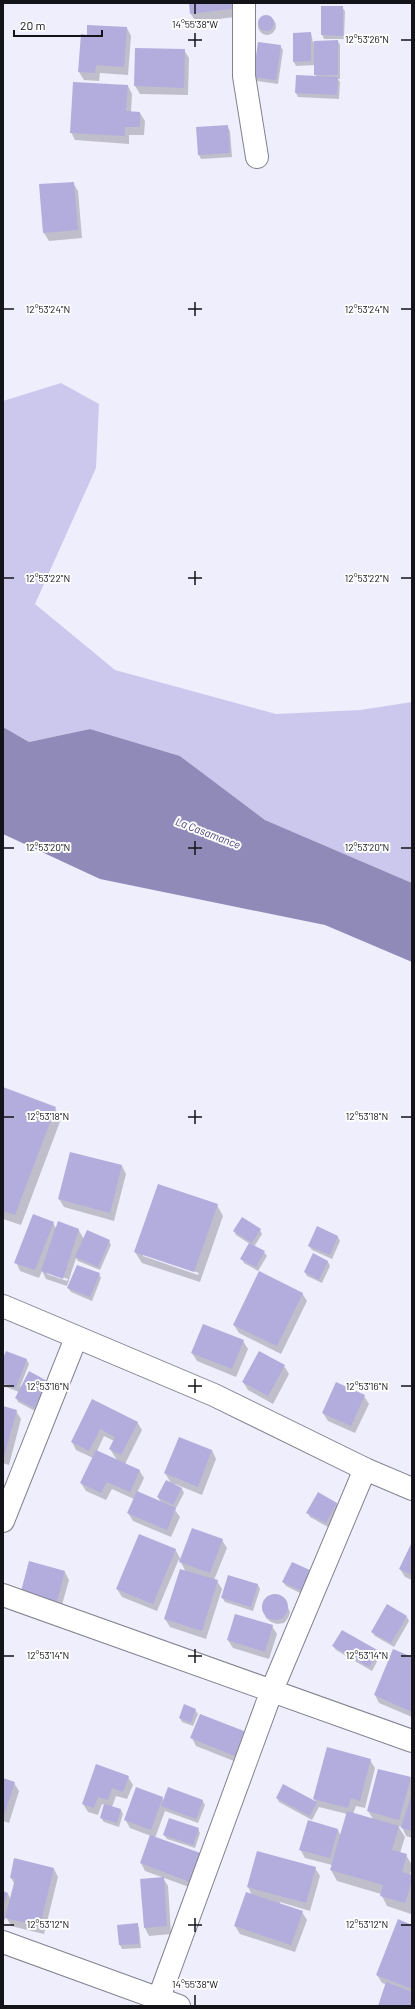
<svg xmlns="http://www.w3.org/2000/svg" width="415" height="2009" font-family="Barlow,sans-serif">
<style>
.green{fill:#ccc8ed}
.water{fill:#908ab9}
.shadow{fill:#0003;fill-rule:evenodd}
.building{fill:#b2addd}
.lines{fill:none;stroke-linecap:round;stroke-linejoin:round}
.street-casing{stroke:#83828f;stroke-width:24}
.primary-casing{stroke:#83828f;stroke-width:24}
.street{stroke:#fff;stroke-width:22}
.primary{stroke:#fff;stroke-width:22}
.ticks{fill:none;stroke:#141319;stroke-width:1.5}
.labels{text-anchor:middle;stroke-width:4;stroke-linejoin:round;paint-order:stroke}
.water-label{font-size:11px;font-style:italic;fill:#493e7b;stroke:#fdfdfd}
.ticks-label{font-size:10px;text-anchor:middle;fill:#141319;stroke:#fdfdfd;stroke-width:4;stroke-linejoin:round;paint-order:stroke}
</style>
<rect width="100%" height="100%" fill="#efeefd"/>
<path class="green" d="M61 383 99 404 96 468 35 604 115 670 276 714 360 710 412 702V883L265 820 180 756 90 729 29 742 3 727V401Z"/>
<path class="water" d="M3 727 29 742 90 729 180 756 265 820 412 883V962L325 925 100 879 3 834Z"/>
<path class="shadow" d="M190 3H240L242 16 196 22 191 14Z
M342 7 345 11 344 39H324L322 34Z
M258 26a9 9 0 1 1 18 0a9 9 0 1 1-18 0Z
M127 28 131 36 128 75 100 73 99 81 84 80 79 72 88 36Z
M311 33 313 42 338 41 340 45V79H338L340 82 339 99 298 97 296 93 316 77 315 65 296 66 294 62Z
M280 46 283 50 278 84 257 81 254 77Z
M184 50 189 58 188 95 140 94 135 86Z
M128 86 132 94 131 112 140 113 145 121 144 135H129V144L75 140 71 132Z
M227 126 230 131 232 157 201 159 199 155 197 128Z
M73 183 78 191 82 238 49 241 44 233Z
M3 1088 55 1108 61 1119 21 1225 3 1219Z
M71 1153 122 1166 126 1174 114 1221 64 1207 59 1199Z
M217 1205 223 1216 200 1282 142 1263 135 1252ZM143 1254 199 1273 198 1275 143 1256Z
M53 1223 56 1228 78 1229 84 1239 109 1241 111 1245 100 1270 78 1261 76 1258 67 1286 46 1279 42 1271 39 1278 20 1271 16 1262ZM47 1272 68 1279 67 1281 47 1274Z
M260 1230 262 1234 254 1247 264 1252 267 1256 258 1271 244 1263 242 1259 250 1244 236 1235 234 1231Z
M338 1237 340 1241 332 1259 312 1250 309 1246Z
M313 1255 328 1262 330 1266 322 1283 307 1276 305 1272Z
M99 1274 101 1278 92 1301 71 1292 68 1288Z
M302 1293 307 1301 281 1354 239 1333 234 1325Z
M243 1341 248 1349 236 1377 197 1361 192 1353Z
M27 1360 29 1364 20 1387 48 1383 37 1412 18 1402 16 1398 19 1392 3 1386V1361Z
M284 1366 289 1374 273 1404 248 1390 243 1382Z
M364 1396 369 1404 355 1433 328 1421 323 1413Z
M92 1400 137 1422 142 1430 125 1464 139 1470 144 1478 137 1493 161 1503 158 1497 171 1483 165 1473 212 1450 216 1459 202 1495 175 1484V1485L182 1489 184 1493 175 1510 180 1517 171 1537 133 1521 128 1513 134 1499 112 1489 106 1500 86 1491 81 1483 93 1458 76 1450 72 1442ZM104 1436 114 1441 110 1449 117 1460 97 1451Z
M3 1407 16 1411 21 1419 9 1465 3 1463Z
M337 1503 339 1507 328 1527 310 1517 308 1513Z
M222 1540 227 1548 214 1580 217 1581 222 1589 206 1639 170 1627 165 1619 186 1572 179 1559 157 1611 122 1597 117 1589 175 1549 181 1560Z
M412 1544V1580L405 1577 400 1569Z
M293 1563 304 1595 286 1586 283 1582Z
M65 1572 69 1580 60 1612 25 1603Z
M229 1576 258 1585 260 1589 253 1611 225 1602 222 1597Z
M275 1595 281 1596 285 1601 290 1612 288 1618 284 1623 277 1624 271 1622 266 1618 262 1607 264 1601 268 1596Z
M407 1617 409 1621 394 1647 375 1636 372 1632Z
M272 1626 277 1634 269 1659 233 1648 228 1640Z
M333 1646 378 1652 380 1656 372 1671 336 1650Z
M412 1658V1717L379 1703 375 1695Z
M195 1710 198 1714 193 1726 182 1722 180 1718Z
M243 1732 248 1740 239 1763 196 1746 192 1738Z
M370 1760 375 1768 365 1808 356 1806 353 1814 373 1819 368 1811 410 1778 412 1782V1838L406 1836 402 1827 398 1826 405 1837 400 1853 406 1855 412 1865 410 1876H412L411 1914 387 1906 381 1894 337 1881 331 1870 332 1865 305 1858 300 1849 338 1830 341 1836 347 1814 319 1807 312 1820 279 1802 277 1798 284 1786 317 1803 314 1799Z
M128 1777 133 1785 127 1799 116 1796 112 1807 121 1810 123 1814 119 1827 104 1822 101 1818 105 1805 102 1804 98 1815 88 1812 83 1804Z
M3 1779 14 1783 19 1791 9 1823 3 1821Z
M162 1798 164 1801 202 1800 205 1805 198 1823 165 1811 155 1838 200 1891 145 1871 141 1863 151 1836 130 1828 125 1819Z
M198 1829 200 1833 195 1848 167 1839 164 1835Z
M315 1868 320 1876 310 1911 280 1902V1904L302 1912 307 1920 295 1952 240 1934 235 1926 252 1895 248 1887Z
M54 1869 58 1877 44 1934 11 1926 6 1917 3 1923V1892L8 1894 11 1900 15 1885 11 1878Z
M163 1878 168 1886 171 1934 149 1936 145 1928Z
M137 1924 139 1928 141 1948 122 1949 120 1945Z
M412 1926V2006H379L386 1984 382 1983 377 1975Z"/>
<path class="building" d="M189 3H237L238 8 190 14Z
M321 6H343V36L321 35Z
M258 23a8 8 0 1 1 16 0a8 8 0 1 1-16 0Z
M87 25 127 27 124 67 96 65 95 73 78 72 81 34 87 35Z
M311 32V61L293 62V33Z
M338 40V75H314V41Z
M258 42 281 45 276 80 253 77Z
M135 48 185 49 184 88 134 86Z
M296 75 338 77 337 95 295 93Z
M73 82 128 85 126 111 140 112V127H125V136L70 133Z
M228 125 230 153 198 155 196 127Z
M74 182 78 230 43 233 39 184Z
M3 1087 56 1107 15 1215 3 1211Z
M70 1152 122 1165 110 1213 58 1199Z
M158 1184 218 1204 194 1272 134 1252Z
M33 1214 54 1222 35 1270 14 1263Z
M242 1217 261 1229 252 1243 233 1231Z
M58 1221 79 1229 63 1279 41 1271Z
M317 1226 338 1236 330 1255 308 1246Z
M87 1230 110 1240 98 1267 75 1257Z
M249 1243 265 1251 256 1267 240 1259Z
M313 1253 328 1261 319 1280 304 1272Z
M77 1265 100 1273 90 1297 67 1288Z
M259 1271 303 1293 277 1346 233 1325Z
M203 1324 244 1340 232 1369 191 1353Z
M6 1351 27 1359 16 1388 3 1383V1358Z
M259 1351 285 1365 268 1396 242 1382Z
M29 1371 49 1382 34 1408 15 1398Z
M336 1382 365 1395 351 1426 322 1413Z
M92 1399 138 1422 121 1455 109 1449 115 1437 100 1429 89 1451 71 1442Z
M3 1406 17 1410 4 1457H3Z
M179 1437 212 1450 198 1487 164 1473Z
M96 1450 140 1470 130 1492 107 1482 101 1493 80 1483Z
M166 1480 182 1488 173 1505 157 1497Z
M137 1491 176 1508 167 1530 127 1513Z
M318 1492 337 1503 326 1523 306 1513Z
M192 1528 223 1539 210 1573 179 1562Z
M139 1534 176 1549 153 1604 116 1589Z
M412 1542V1575L399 1569Z
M29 1561 65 1571 56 1605 20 1595Z
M292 1562 312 1571 302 1591 282 1582Z
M180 1569 218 1580 202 1631 164 1619Z
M228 1575 258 1584 251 1607 221 1598Z
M262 1607a13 13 0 1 1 26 0a13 13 0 1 1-26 0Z
M387 1604 407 1616 391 1643 371 1632Z
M235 1614 273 1625 265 1652 227 1640Z
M342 1630 379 1651 369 1667 332 1646Z
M393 1649 412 1657V1712L374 1695Z
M184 1704 196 1709 191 1723 179 1718Z
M200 1714 244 1731 235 1756 190 1738Z
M327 1747 371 1759 360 1801 351 1798 348 1808 313 1799Z
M96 1764 129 1776 123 1792 112 1788 108 1800 98 1797 94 1808 82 1804Z
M378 1769 411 1777 399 1820 367 1811Z
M3 1778 15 1782 4 1815H3Z
M283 1784 317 1802 310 1816 276 1798Z
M136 1787 163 1797 151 1830 124 1820Z
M168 1787 203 1800 196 1819 161 1806Z
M412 1793V1831L401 1828Z
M104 1804 121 1809 117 1823 100 1818Z
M347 1811 399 1826 392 1850 407 1854 402 1872 412 1875V1881L405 1903 380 1896 383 1885 330 1870Z
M169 1818 199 1828 193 1845 163 1835Z
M308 1820 338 1829 330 1858 299 1850Z
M150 1835 206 1855 195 1884 140 1863Z
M257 1851 316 1867 306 1903 247 1887Z
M14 1858 54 1868 40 1926 5 1918 15 1879 10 1878Z
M164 1877 167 1926 144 1928 140 1879Z
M3 1891 8 1893 3 1905Z
M246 1892 303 1911 291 1945 234 1926Z
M398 1919 412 1925V1989L376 1975Z
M138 1923 139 1944 119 1945 117 1925Z
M386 1982 412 1992V2006H378Z"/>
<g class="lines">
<g class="street-casing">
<path id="street" d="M244 3V76L257 157
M3 1521 76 1338
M3 1595 412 1741
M3 1942 179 2006
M156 2006 272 1690 365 1469"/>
</g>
<g class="primary-casing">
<path id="primary" d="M3 1306 214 1395 365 1469 412 1489"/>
</g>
<use href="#street" class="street"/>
<use href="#primary" class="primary"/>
</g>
<path class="ticks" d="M195 4V14M195 33V47M188 40H202M401 40H411M195 302V316M4 309H14M188 309H202M401 309H411M195 571V585M4 578H14M188 578H202M401 578H411M195 841V855M4 848H14M188 848H202M401 848H411M195 1110V1124M4 1117H14M188 1117H202M401 1117H411M195 1379V1393M4 1386H14M188 1386H202M401 1386H411M195 1649V1663M4 1656H14M188 1656H202M401 1656H411M195 1918V1932M4 1925H14M188 1925H202M401 1925H411M195 1995V2005"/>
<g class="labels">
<g class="water-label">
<text transform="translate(208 833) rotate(21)" y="4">La Casamance</text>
</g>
</g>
<g class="ticks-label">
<text x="195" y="28">14°55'38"W</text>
<text x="367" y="43">12°53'26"N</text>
<text x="48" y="313">12°53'24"N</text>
<text x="367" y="313">12°53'24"N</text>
<text x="48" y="582">12°53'22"N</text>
<text x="367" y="582">12°53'22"N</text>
<text x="48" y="851">12°53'20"N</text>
<text x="367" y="851">12°53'20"N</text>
<text x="48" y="1120">12°53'18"N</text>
<text x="367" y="1120">12°53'18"N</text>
<text x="48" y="1390">12°53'16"N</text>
<text x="367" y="1390">12°53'16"N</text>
<text x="48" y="1659">12°53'14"N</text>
<text x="367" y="1659">12°53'14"N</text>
<text x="48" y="1928">12°53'12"N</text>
<text x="367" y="1928">12°53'12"N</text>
<text x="195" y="1988">14°55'38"W</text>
</g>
<rect width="415" height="2009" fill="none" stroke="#141319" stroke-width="8"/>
<path d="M14 30v6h88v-6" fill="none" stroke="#141319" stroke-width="2"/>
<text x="20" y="30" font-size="12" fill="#141319" stroke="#fdfdfd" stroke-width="3" paint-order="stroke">20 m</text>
</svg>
